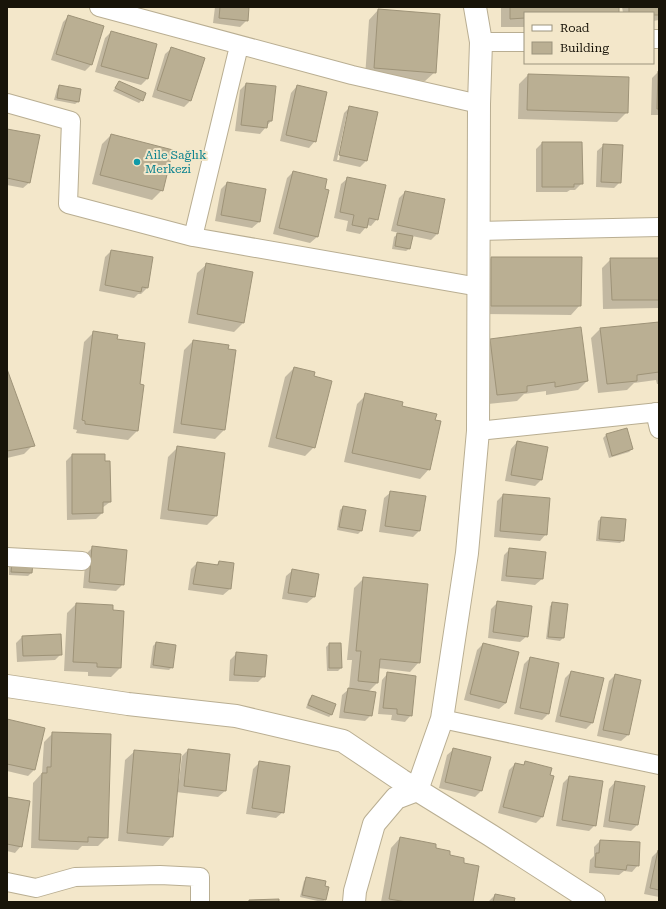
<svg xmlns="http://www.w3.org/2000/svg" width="666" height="909" font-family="'Roboto Serif',serif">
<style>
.shadow{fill:#0003;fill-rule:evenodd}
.building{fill:#baaf93;stroke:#9e9378}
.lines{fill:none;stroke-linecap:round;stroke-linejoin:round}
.minor-casing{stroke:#b9ae92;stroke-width:20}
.tertiary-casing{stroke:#b9ae92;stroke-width:24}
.secondary-casing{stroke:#b9ae92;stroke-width:24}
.minor{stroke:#fff;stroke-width:18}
.tertiary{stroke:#fff;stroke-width:22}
.secondary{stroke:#fff;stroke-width:22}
.culture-dot{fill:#0f9aa8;stroke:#f3e7ca;stroke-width:1.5}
.labels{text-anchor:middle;stroke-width:4;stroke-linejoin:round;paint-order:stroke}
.culture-label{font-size:12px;fill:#0d838f;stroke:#f3e7ca;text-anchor:start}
</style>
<rect width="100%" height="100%" fill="#f3e7ca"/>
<path class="shadow" d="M215 7H248L247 20 240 27 213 23Z
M501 7H618V13H525V27H501Z
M622 7H659V20L653 21V13H623Z
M378 10 435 72 425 81 365 77 369 20Z
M69 16 91 65 85 71 51 60 63 22Z
M111 32 147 79 141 85 95 72 105 38Z
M172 48 204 59 190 101 184 107 152 97 165 54Z
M658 72 659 115H651L652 78Z
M528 75 628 78 627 112 617 122 518 119 519 84Z
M119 82 142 100 139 103 113 91Z
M246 84 271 121 260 134 235 131 240 90Z
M59 86 78 102 75 104 54 100 57 89Z
M297 86 315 141 309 148 280 141 291 93Z
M350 107 366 161 360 167 333 161 344 113ZM347 113H349L339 160H337Z
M7 130 30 182 23 188 7 185Z
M111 135 162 190 152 200 92 184 102 144Z
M542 143 582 183 575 190H570L567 192H536V149Z
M604 145 620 182 614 188 596 187 597 151Z
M293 172 324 190 328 191 317 237 310 243 273 234 287 178Z
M348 178 377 219 371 226 367 225 366 227 360 234 346 231 348 221 334 218 341 184Z
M227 183 259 222 252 228 215 221 221 189Z
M405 192 444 200 437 234 431 240 412 236 409 249 406 251 392 249 394 237 399 233 391 231 399 198Z
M111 251 152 258 147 288 141 294H138L134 298 99 291 105 257Z
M491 258 580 305 571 315 482 314V267Z
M611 259H659V308L603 309 602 268Z
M207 264 243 323 234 332 188 323 197 273Z
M659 323V384H657L656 380 634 383 627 390 598 393 591 338 600 329Z
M94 332 116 340 137 431 128 440 76 433 77 430 73 429 84 342Z
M490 340 587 381 578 390 546 395V391L524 394 517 401 488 404 481 349Z
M193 341 224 430 215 439 173 433 184 350Z
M294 368 314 447 305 456 268 447 285 377Z
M7 372 33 445 24 454 7 458Z
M366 395 429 469 420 479 344 462 357 404Z
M606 435 632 449 629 452 609 458 603 438Z
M517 442 541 480 535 486 505 481 511 449Z
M178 447 224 454 216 516 207 525 160 519 168 457Z
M72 455 110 502 102 508V513L96 519 67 520 66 461Z
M391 492 419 531 413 537 379 532 384 498Z
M503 495 546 534 540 541 494 537 497 501Z
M343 507 361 531 358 534 337 530 340 510Z
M601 518 623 540 620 543 596 541 598 521Z
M93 547 123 584 116 591 83 588 86 554Z
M510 549 545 553 542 579 535 585 501 581 504 555Z
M219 562 230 589 223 595 188 590 191 569 197 563 216 566Z
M9 565 31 573 28 576 9 575Z
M293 570 318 575 314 597 307 603 282 599 286 576Z
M364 578 419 662 410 672 378 668 377 683 368 692 371 715 365 721 339 718 342 695 349 689 352 660H347L354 588Z
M498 602 527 636 520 642 488 638 491 609Z
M553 603 567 605 563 638 560 641 546 639 550 606Z
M76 604 120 668 111 677 88 676V672L64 671 67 613Z
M22 637 61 654 55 660 17 662 16 643Z
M156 643 172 667 169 670 150 668 153 646Z
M329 644 341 668 338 671H327L326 647Z
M483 644 518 653 506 703 499 709 464 700 477 650Z
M236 654 264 676 258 682 229 681 230 660Z
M530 658 548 714 542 720 514 714 524 664Z
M571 672 602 679 592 723 586 729 555 722 565 678Z
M388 673 411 715 405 722 391 720 392 715 378 714 382 680Z
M615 675 639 681 628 735 621 741 597 736 609 681Z
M312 696 332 714 329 717 306 708 309 699Z
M7 720 44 729 34 770 28 776 7 771Z
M53 733 107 837 98 846H82L78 850 31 848 33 783 42 773 44 742Z
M454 749 481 791 475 797 439 788 447 755Z
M188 750 225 791 218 797 176 792 172 836 163 846 118 841 125 760 135 751 179 781 182 756Z
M259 763 283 812 276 818 246 814 253 769Z
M525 763 542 817 536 823 498 813 509 770 515 764 522 766Z
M569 777 595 825 589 831 556 826 563 783Z
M615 782 643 787 637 825 631 831 603 827 609 789Z
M7 798 21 846 15 853 7 851Z
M400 838 434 849 463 864 472 902H381L391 848Z
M600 841 638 865 632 872 624 871 619 875 589 873 590 860 594 856V847Z
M658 851H659V897L644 894 652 857Z
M307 878 324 887 325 900 322 902 300 897 304 881Z
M495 895 513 902H488Z"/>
<path class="building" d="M220 7H249L248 21 219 18Z
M510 7H619V13H525V18L510 19Z
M629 7H659V15H653V13H629Z
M378 9 440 14 436 73 374 68Z
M68 15 104 26 92 65 56 54Z
M111 31 157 44 148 79 101 66Z
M171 47 205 58 191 101 157 90Z
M658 71H659V109H657Z
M528 74 629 77 628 113 527 110Z
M119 81 146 93 143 101 115 88Z
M246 83 276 86 272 121H268L267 128 241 125Z
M59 85 81 89 79 102 57 98Z
M297 85 327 92 316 142 286 135Z
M349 106 378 112 367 161 339 155Z
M7 129 40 135 30 183 7 178Z
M111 134 173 150 163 191 100 175Z
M542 142H582L583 184H574V187H542Z
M603 144 623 145 621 183 601 182Z
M293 171 327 179 325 189 329 190 318 237 279 228Z
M347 177 386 185 378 220 369 218 367 228 352 225 354 215 340 212Z
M227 182 266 189 260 222 221 215Z
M405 191 445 199 438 234 397 225Z
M397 233 413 236 410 249 395 246Z
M111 250 153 257 148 288 142 287 141 292 105 285Z
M491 257H582L581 306H491Z
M610 258H659V300H612Z
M206 263 253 272 244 323 197 314Z
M659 322V372L637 375V381L607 384 600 328Z
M581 327 588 381 555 387V382L527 386V392L497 395 490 339Z
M93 331 118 335 117 339 145 343 140 384 144 385 138 431 85 424V421L82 420Z
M193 340 229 345 228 349 236 350 225 430 181 424Z
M294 367 315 372 314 376 332 381 315 448 276 438Z
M7 369 35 446 7 451Z
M365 393 403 402 402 406 437 414 435 420 441 421 430 470 352 453Z
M627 428 633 449 612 456 606 434Z
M517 441 548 447 542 480 511 475Z
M177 446 225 453 217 516 168 510Z
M72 454H105V461H110L111 502H103V513L72 514Z
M390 491 426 496 420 531 385 526Z
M503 494 550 498 547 535 500 531Z
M343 506 366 510 362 531 339 527Z
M601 517 626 519 624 541 599 539Z
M92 546 127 550 124 585 89 582Z
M509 548 546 552 543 579 506 576Z
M12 561 33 562 32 573 11 572Z
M219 561 234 563 231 589 193 584 197 562 218 565Z
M292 569 319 574 315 597 288 593Z
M363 577 428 584 420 663 380 659 378 683 358 681 361 651H356Z
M497 601 532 606 528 637 493 632Z
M552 602 568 604 564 638 548 637Z
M76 603 113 605V610L124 611 121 668 97 667V663L73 662Z
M61 634 62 655 23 656 22 636Z
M156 642 176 645 173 668 153 665Z
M329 643H341L342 668H329Z
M483 643 519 652 506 703 470 694Z
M236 652 267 655 265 677 234 675Z
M530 657 559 663 549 714 520 708Z
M571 671 604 678 593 723 560 716Z
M387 672 416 676 412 716 397 714V709L383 708Z
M615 674 641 680 629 735 603 730Z
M348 688 376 692 372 716 344 712Z
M312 695 336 704 332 715 308 705Z
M7 719 45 728 35 770 7 764Z
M52 732 111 734 108 838 88 837V842L39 840 42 773H47V767H51Z
M453 748 491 757 482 791 445 782Z
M188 749 230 754 226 791 184 786Z
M134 750 181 754 173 837 127 833Z
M259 761 290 766 284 813 252 808Z
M525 761 552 768 550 775 554 776 543 817 503 807 515 763 524 765Z
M569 776 603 781 596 826 562 820Z
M615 781 645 786 638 825 609 821Z
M7 797 30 801 22 847 7 844Z
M400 837 436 844V848L450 851V855L464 858V863L479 866 473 902H407L389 899Z
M600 840 640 842 639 866 627 865 626 870 595 867 596 853H599Z
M658 850H659V890L650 888Z
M306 877 326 881 325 886 329 887 326 900 302 895Z
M495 894 515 898 514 902H493Z
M279 899V902H249V900Z"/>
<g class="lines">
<g class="minor-casing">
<path id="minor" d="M99 7 352 75 479 104
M653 39H659
M481 42H525
M7 103 71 121 68 204 193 237 479 287
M478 231 659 227
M193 237 239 46
M655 412 659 429
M478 431 659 412
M7 557 82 561
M442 719 659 765
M7 882 36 888 75 877 160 875 200 877V902"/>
</g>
<g class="tertiary-casing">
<path id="tertiary" d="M7 686 128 704 236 716 343 741 401 780 490 835 594 902"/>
</g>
<g class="secondary-casing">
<path id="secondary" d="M354 902 355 891 374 824 396 798 417 790 442 719 467 553 478 431 479 104 481 42 475 7"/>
</g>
<use href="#minor" class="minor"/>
<use href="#tertiary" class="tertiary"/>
<use href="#secondary" class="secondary"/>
</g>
<circle class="culture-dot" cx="137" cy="162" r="4"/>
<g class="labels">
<g class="culture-label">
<text x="145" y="159">Aile Sağlık<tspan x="145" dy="14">Merkezi</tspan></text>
</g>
</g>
<rect width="666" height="909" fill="none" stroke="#181409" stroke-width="16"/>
<rect x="524" y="12" width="130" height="52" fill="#f3e7ca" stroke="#9b937d"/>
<rect x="532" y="25" width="20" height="6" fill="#ffffff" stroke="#9b937d"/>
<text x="560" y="32" font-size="12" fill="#181409">Road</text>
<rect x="532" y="42" width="20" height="12" fill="#baaf93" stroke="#9b937d"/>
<text x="560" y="52" font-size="12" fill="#181409">Building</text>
</svg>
